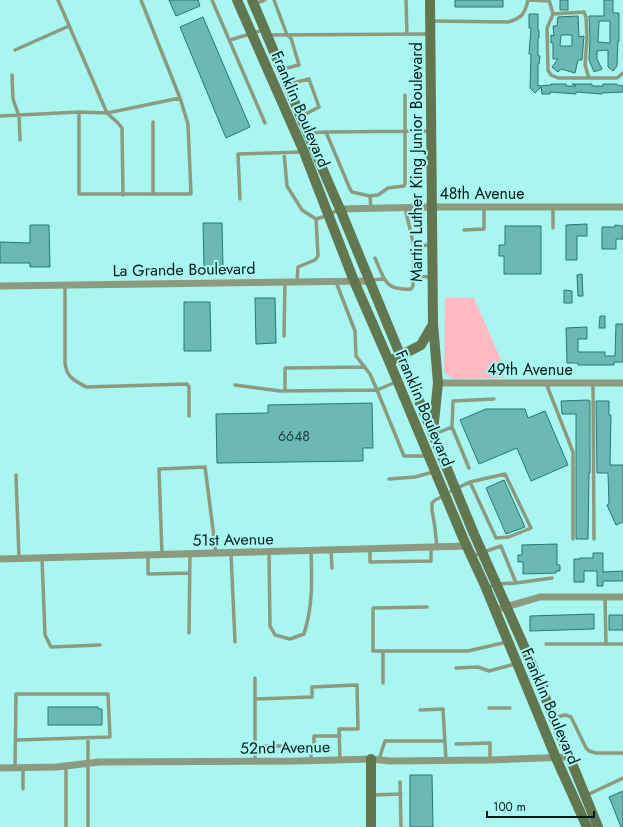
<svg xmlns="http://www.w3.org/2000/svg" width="623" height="827" font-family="Jost,sans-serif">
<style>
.green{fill:#febac3}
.building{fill:#6cb8b3;stroke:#277773;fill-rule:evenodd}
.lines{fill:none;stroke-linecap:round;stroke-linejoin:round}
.lane{stroke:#8c9b80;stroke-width:3.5}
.street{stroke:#8c9b80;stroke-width:7}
.secondary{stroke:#627650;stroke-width:10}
.labels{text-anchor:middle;stroke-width:4;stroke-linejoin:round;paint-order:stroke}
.number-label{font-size:14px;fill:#1b4240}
.street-label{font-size:16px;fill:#001a19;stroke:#a9f6f1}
</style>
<rect width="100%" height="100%" fill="#a9f6f1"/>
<path class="green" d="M445 297 474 298 505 369 504 378 453 379 444 372Z"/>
<path class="building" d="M169 0H198L200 6 176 16Z
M455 0H503V7H455Z
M560 0H568V10H560Z
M604 0H613V13H619V41H618L617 66 613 71 608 67V50L597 51V59L602 69 594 72 589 60 590 38 589 16H604ZM599 21H610V43L598 42Z
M529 14H538V30H539V38H538V56H540L539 64H538V86L551 85V84H566V86H576L572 84H592V86H603V84H617V85L623 86V92L602 93V94L576 92V94L550 92V94H542L541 87 535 93 530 88 531 54H529L531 28H529Z
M578 16 579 37 584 36 582 60H578L575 73 561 69 558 72 552 67 558 59H553V43H551V35L554 36 553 26H557L558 17ZM561 35H572V46H560Z
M203 17 250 127 226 138 180 27Z
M203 223H222L223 266H204Z
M587 224V236H577V260H566V225Z
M30 225H49L50 267H30V263H0V242L30 243Z
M615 225 623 226V239H616V249H602V227H615Z
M505 226H541V274H504V256H499V245H505Z
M582 274 583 296H578L577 275Z
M564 290 572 291V303H564Z
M255 298H275L276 343 256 344Z
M184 302H210L211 351H184Z
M600 316H605V328H599Z
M616 324H623V362H614V365H578V363H567L566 328 587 327V339H578V352H605V356H615Z
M588 400 590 401V473H589L588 539H576V414H562L561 401Z
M596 401H609V415H611L610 465H623V522L616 525 607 505 609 504 608 473H597Z
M372 403 373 448H363V461L217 463 216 414 268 413V405Z
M486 409H525L528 418 545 411 568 465 531 481 517 448 479 464 460 420Z
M504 480 525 527 506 534 486 488Z
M557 544V565H560V571H556V573L523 574V562H518V555H522V545Z
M593 553H603V572L623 571V581H603V586H597V571H584V582H574V559H580V558H593Z
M594 614V629L530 631V616Z
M609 615H623V630H609Z
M48 707H98V709H102V725H48Z
M410 775H432L433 827H410Z
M623 791V827H621L609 797Z"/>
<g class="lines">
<path class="lane" d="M58 0 107 113 118 123 122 128 123 195
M212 0 265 123
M274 0 287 35 291 38 299 65 283 69
M406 0 407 34
M528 0 549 1
M549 0 553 14 547 28 548 70 551 75 558 78H617L623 73
M255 4 265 0
M553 14 584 12 586 17 587 38 585 65 589 78
M432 21 508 22C522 18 525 14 528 0
M268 35 429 34
M230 40 263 30
M15 50 69 26
M12 75 13 99 19 116 20 140
M289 84 309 79 319 107 302 116
M79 112V194H191L188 124 180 98 141 0
M0 116 79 112 107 113 180 98
M326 132 350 189 352 192 370 196
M309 133 326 132 431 131
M284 153 287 186 302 210 316 219 329 215 339 209
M153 194V122
M240 199 238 154 303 152
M553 207V228
M371 208 370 196 378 195 388 188 404 186 405 184V95
M405 208 414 246
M464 230 484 229V207
M375 258C384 278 384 291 411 289L413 286 414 246 431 245
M413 276 431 277
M371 280 384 279
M297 282 298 267 315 260 318 256 316 219
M336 282 355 331 356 356 370 374 377 390 396 382
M65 285V363C67 378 74 380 86 387L187 384 189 387V416
M284 336 285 282
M546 383 573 452V539
M593 383 594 539
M235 385 280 391 377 390 404 456H426
M285 391V368L365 367
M435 434 452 427
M469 468 452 427 453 401 494 399
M16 475 19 558
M389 479 415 477 433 472
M451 491 470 482 505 474 531 528 509 537 496 538 470 482
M437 548 435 528 432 510V503L435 500 444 496
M370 550V562L431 561V548
M331 551 332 568
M269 552 270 626 275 635 290 639 304 634C313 605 312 581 311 551
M231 553 235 642
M148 555V574L189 573
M162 555 159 469 205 467 216 553
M472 556 501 546 516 583 552 578
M42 558 45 635 51 647 100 645
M487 588 496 584 516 583
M605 597 606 644
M427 607 373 608V651H468L507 642
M189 633 190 554
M546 644H623
M383 651V683
M456 668 478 667 489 671 515 664
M255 678V762
M255 699 312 697V687L357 685 358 729H339L340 760
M489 708H510
M420 710 443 709 446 760
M554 718 565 715 571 717 586 748 589 751 596 753H623
M456 744 490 743V760
M254 746H314V736H340
M311 746V760
M379 759 385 741H445
M23 767V789
M66 767V827
M15 768 16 694H108L110 737 16 740
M400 782 401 827
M372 795 401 794
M587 795 623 778
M88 827V738"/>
<path class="street" d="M340 209 431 207H623
M0 286 369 281
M438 383H623
M0 559 467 546
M495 610 540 597H623
M0 768 57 767 99 762 298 761 371 759 390 761 490 760 570 757"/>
<path class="secondary" d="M237 0 304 152 354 281 389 361 463 538 486 588 556 758 587 827
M252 0C282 69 309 140 340 209L474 534 527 653 598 827
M430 0 433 324 438 383 433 432
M394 359 421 345 433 324
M371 759V827"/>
</g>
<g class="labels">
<g class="number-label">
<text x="294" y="441">6648</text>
</g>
<g class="street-label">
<text transform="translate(301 109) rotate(67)" y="6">Franklin Boulevard</text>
<text transform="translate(416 162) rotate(-90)" y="6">Martin Luther King Junior Boulevard</text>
<text x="482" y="199">48th Avenue</text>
<text transform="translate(184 269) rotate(-1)" y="6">La Grande Boulevard</text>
<text x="530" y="375">49th Avenue</text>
<text transform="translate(425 408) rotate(67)" y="6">Franklin Boulevard</text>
<text transform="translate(233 539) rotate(-1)" y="6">51st Avenue</text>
<text transform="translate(551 706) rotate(67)" y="6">Franklin Boulevard</text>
<text transform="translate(285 747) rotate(-1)" y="6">52nd Avenue</text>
</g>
</g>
<path d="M487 811v6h107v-6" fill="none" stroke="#001a19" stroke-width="2"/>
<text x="493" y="811" font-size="12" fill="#001a19" stroke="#a9f6f1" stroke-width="3" paint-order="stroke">100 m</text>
</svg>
